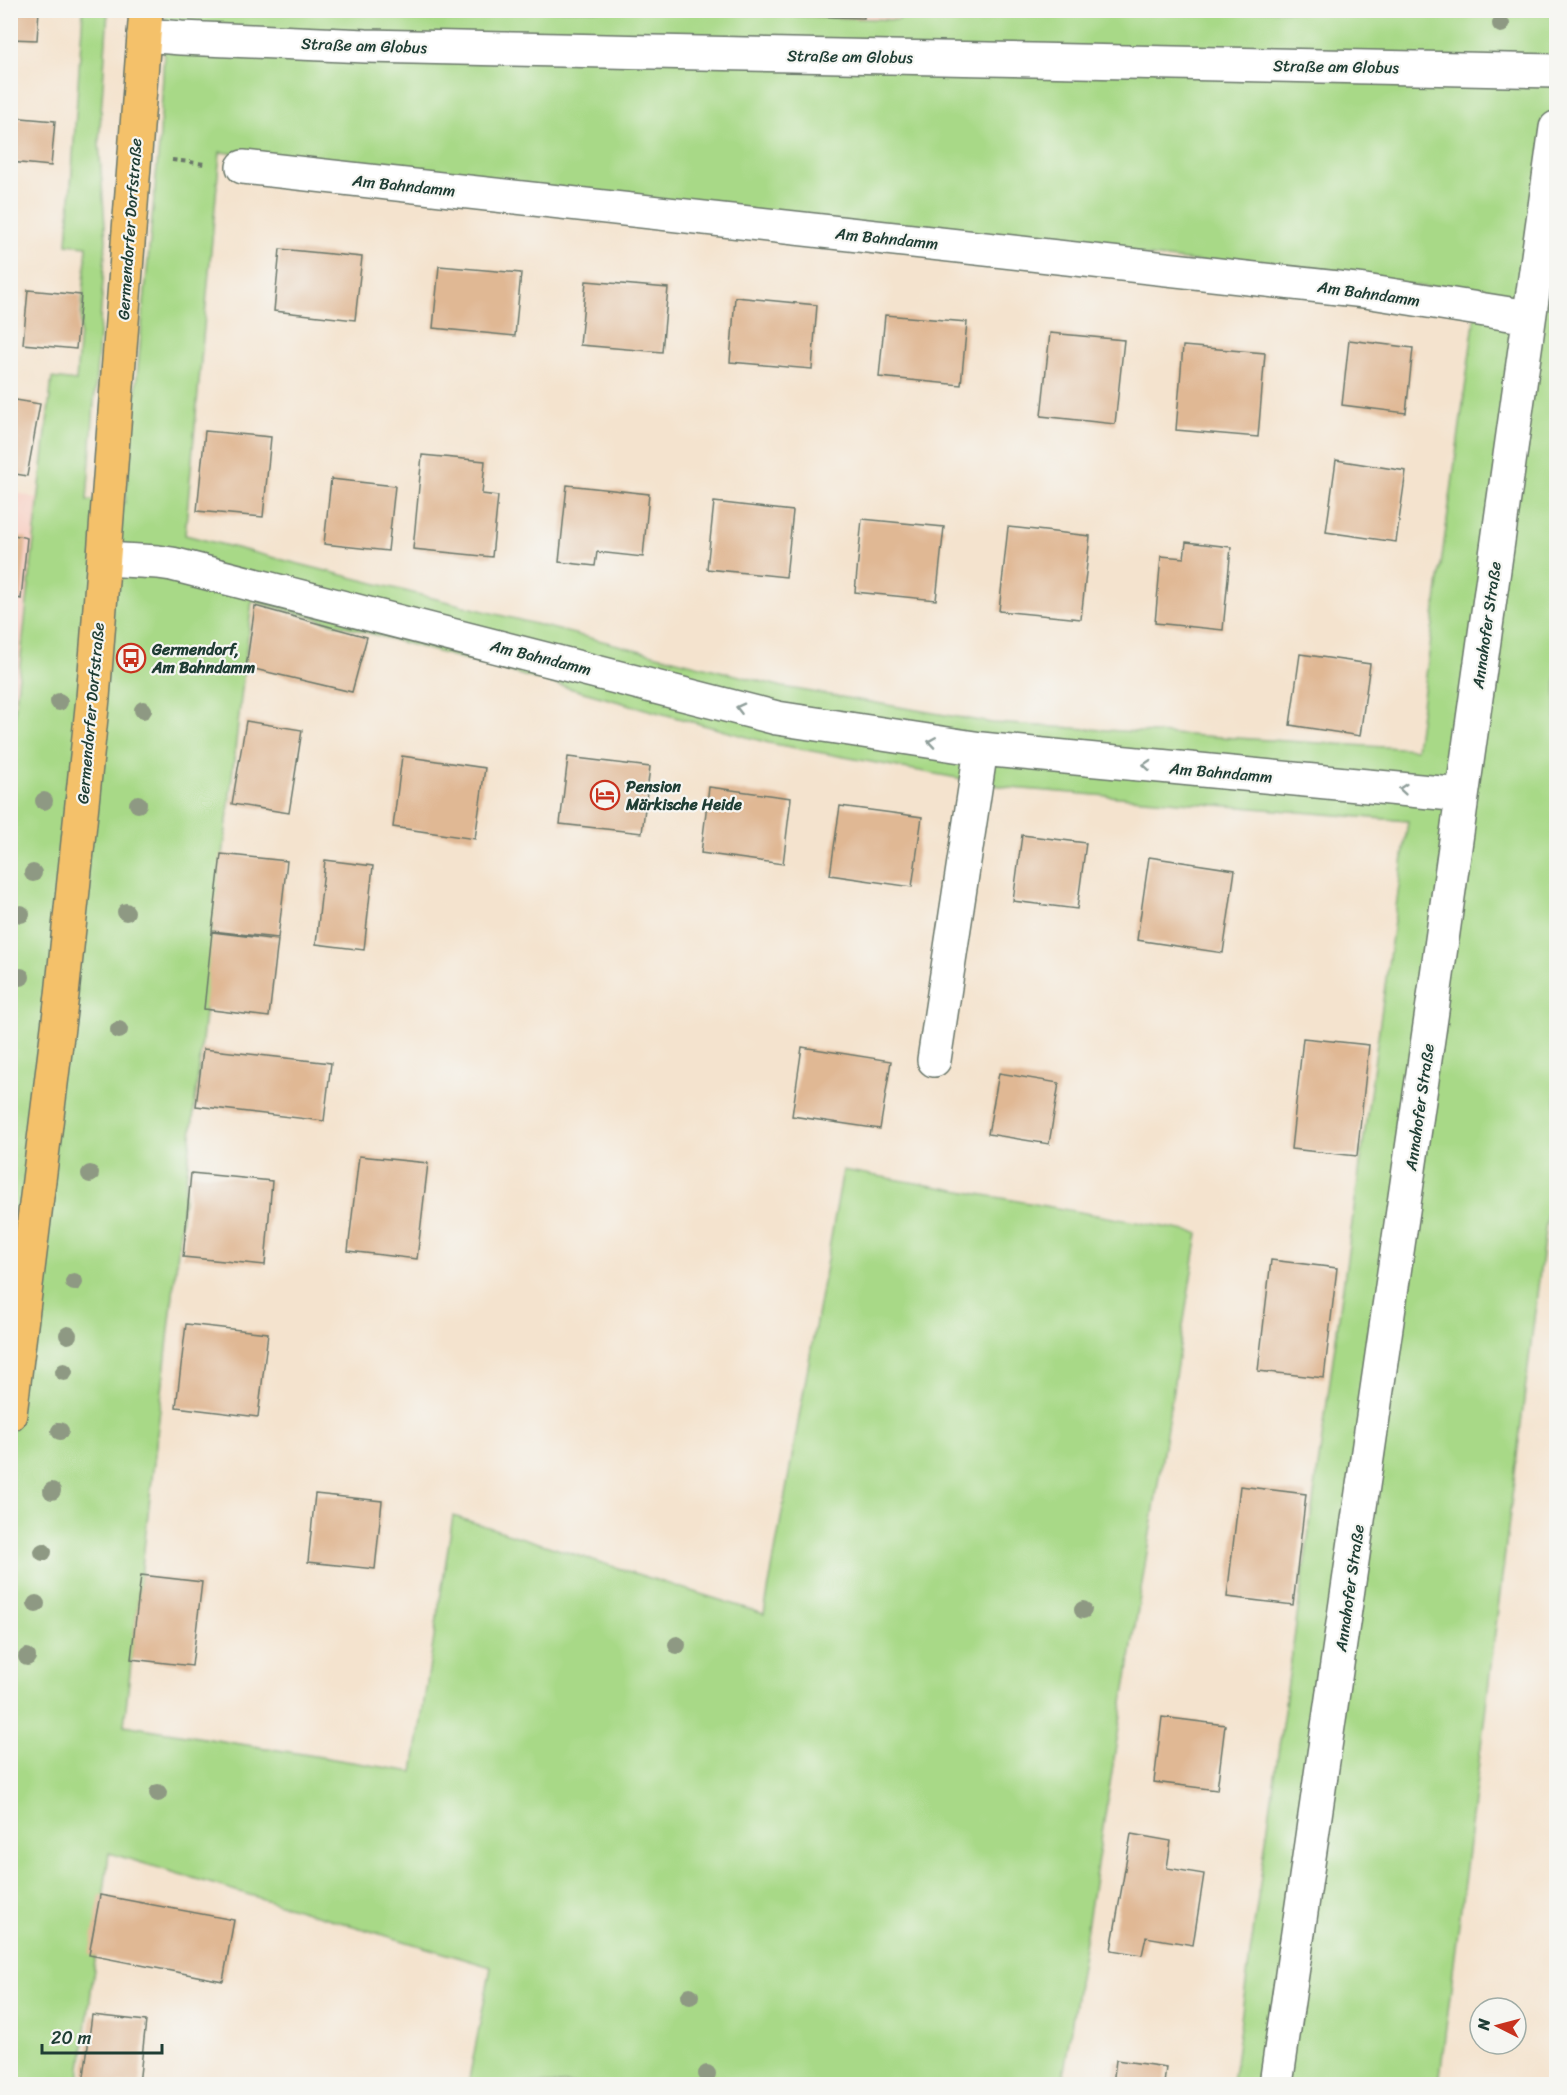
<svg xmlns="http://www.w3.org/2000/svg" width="1567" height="2095" font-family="Sriracha,sans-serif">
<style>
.built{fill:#f7d1c6}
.green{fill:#a8d987;stroke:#648b5e;stroke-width:1.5;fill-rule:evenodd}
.building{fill:#e0b894}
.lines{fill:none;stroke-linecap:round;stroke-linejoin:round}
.minor-casing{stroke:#6a776a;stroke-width:36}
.major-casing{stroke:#6a776a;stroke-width:36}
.path{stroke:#6a776a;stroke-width:4;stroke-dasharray:4.5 4.5;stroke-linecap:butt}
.minor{stroke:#fff;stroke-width:33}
.major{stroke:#f4c16a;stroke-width:33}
.tree{fill:#8e9983}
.oneway{stroke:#8f9e9a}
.labels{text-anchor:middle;stroke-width:4.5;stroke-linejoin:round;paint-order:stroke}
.street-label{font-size:16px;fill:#1f3d34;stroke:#f6f6f2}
.poi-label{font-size:16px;font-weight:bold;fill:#1f3d34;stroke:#f6f6f2;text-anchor:start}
</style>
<rect width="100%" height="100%" fill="#f6f6f2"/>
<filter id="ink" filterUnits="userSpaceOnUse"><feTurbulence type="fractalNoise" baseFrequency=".0167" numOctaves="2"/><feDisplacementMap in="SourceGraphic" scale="12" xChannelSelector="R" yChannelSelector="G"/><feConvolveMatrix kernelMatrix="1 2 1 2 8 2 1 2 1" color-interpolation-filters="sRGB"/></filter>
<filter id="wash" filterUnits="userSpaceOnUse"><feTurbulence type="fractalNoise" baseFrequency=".008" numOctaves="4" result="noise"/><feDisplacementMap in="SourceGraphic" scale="24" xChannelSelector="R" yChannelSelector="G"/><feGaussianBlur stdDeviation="1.35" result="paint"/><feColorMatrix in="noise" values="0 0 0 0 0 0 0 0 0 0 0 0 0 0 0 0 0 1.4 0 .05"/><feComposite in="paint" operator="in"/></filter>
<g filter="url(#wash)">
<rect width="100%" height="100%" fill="#f4e3ce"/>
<path class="built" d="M900 10V20L646 11Z
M11 491 38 499 11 756Z"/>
<path class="green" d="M646 10 899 20 900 10 1556 11V307L1554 325 1556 326V1142L1439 2084H1232L1408 821 1011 788 769 743 252 601 124 1725 413 1772 453 1516 764 1614 843 1170 1198 1233 1062 2084H468L491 1967 109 1853 79 2084H11L10 756 52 378 76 381 87 246 67 244 83 11H108L99 143 106 240 87 500 125 503 160 135 166 11ZM220 152 1478 293 1416 749 992 723 783 687 185 535Z"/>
<g id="blocks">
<path class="building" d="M10 10H39L37 40 10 39Z
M806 10H864V18L806 16Z
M10 117 55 121 51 166 10 162Z
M280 249 362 257 355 320 274 311Z
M439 266 521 273 515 336 433 328Z
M586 281 668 288 662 352 580 345Z
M28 290 81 295 76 349 23 344Z
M735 297 817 305 812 369 730 362Z
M885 315 967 322 961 385 879 377Z
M1050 333 1124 340 1115 424 1041 416Z
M1349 340 1413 348 1406 413 1342 405Z
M1183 346 1265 353 1258 437 1176 430Z
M10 399 40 404 27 476 10 473Z
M205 431 271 437 263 517 197 511Z
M422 455 485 461 482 494 498 496 492 557 413 549Z
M1336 460 1406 471 1396 542 1326 532Z
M331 479 395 486 388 551 324 544Z
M567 485 649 494 643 557 597 552 595 566 559 562Z
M714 502 793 511 786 577 707 569Z
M862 519 944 527 936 600 855 592Z
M1008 527 1090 536 1081 619 999 611Z
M10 534 27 538 21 599 10 596Z
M1186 542 1231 547 1223 630 1155 623 1161 556 1184 558Z
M255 606 367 637 352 692 246 667Z
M1300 654 1370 664 1360 736 1290 725Z
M246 721 302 730 289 813 232 804Z
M402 756 485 768 475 839 393 827Z
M568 757 650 767 642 833 560 824Z
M709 787 791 798 783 864 701 853Z
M840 806 922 817 912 887 830 875Z
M1022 835 1086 843 1077 909 1013 901Z
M221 854 287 861 278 938 212 931Z
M1149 857 1235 870 1223 953 1137 940Z
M325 860 373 866 364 950 316 944Z
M212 932 278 940 269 1017 204 1009Z
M1303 1038 1369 1045 1357 1156 1291 1149Z
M802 1047 891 1061 880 1129 792 1116Z
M203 1049 331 1063 324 1121 196 1106Z
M999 1073 1059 1083 1049 1144 988 1134Z
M359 1156 428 1163 417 1259 348 1251Z
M191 1173 272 1181 265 1265 183 1257Z
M1271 1260 1337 1268 1324 1378 1258 1371Z
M186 1324 268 1333 258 1417 176 1407Z
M1240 1486 1306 1494 1293 1605 1227 1597Z
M315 1494 382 1501 375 1569 308 1562Z
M141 1575 202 1582 192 1666 131 1659Z
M1162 1717 1225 1725 1217 1790 1154 1782Z
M1131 1834 1171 1841 1167 1868 1204 1874 1193 1945 1146 1937 1142 1955 1111 1950Z
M100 1895 234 1920 223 1981 89 1955Z
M92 2015 146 2021 139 2084H83Z
M1116 2060 1166 2067 1164 2084H1113Z"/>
</g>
</g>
<g filter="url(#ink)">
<use href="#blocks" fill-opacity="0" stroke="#6a776a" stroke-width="1.5"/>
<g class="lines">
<g class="minor-casing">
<path id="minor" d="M144 35 181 38 366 46 1556 71
M243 167 1365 291 1529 317
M104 559 158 562 172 564 777 718 981 749 1462 795
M934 1060 981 749
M1276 2084 1431 1018 1556 128"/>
</g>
<g class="major-casing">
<path id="major" d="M10 1414 62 995 93 698 146 10"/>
</g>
<path class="path" d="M172 160 206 164"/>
<use href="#minor" class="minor"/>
<use href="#major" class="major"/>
</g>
<g class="tree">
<circle cx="1501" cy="24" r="9"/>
<circle cx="59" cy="702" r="9"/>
<circle cx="143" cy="710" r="9"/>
<circle cx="44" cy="801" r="9"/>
<circle cx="138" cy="804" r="9"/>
<circle cx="33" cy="873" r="9"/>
<circle cx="126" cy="912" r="9"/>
<circle cx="21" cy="914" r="9"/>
<circle cx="21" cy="977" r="9"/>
<circle cx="119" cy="1030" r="9"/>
<circle cx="90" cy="1174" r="9"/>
<circle cx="74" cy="1282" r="9"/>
<circle cx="68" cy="1335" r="9"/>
<circle cx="64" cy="1372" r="9"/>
<circle cx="60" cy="1431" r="9"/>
<circle cx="52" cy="1491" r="9"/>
<circle cx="43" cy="1552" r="9"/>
<circle cx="36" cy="1604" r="9"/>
<circle cx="1083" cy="1610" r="9"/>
<circle cx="677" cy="1645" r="9"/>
<circle cx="27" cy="1657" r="9"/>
<circle cx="158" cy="1793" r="9"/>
<circle cx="690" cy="1996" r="9"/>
<circle cx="707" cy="2074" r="9"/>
</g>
<defs><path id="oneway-chevron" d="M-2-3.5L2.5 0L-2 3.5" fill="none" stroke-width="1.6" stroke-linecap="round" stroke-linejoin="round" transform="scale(1.5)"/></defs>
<g class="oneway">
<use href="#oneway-chevron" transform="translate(740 708) rotate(-166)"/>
<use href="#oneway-chevron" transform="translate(932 742) rotate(-171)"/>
<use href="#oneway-chevron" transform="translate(1147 765) rotate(-175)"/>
<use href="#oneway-chevron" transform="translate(1403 789) rotate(-175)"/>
</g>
</g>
<defs>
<g id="bus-ring" transform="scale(1.5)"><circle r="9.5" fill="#f6f6f2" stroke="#c8321e" stroke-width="1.5"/><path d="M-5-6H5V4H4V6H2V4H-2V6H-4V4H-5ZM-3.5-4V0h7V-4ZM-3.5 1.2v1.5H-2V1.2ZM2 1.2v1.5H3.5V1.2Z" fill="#c8321e"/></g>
<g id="hotel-ring" transform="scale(1.5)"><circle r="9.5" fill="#f6f6f2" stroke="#c8321e" stroke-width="1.5"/><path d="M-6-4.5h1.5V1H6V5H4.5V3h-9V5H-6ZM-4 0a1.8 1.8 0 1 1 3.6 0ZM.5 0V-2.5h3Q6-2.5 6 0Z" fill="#c8321e"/></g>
</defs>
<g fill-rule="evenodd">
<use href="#bus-ring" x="131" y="658"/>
<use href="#hotel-ring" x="605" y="795"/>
</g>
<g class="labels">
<g class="street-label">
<text transform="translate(364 45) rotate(2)" y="6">Straße am Globus</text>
<text transform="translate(850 56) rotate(1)" y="6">Straße am Globus</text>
<text transform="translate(1336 66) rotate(1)" y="6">Straße am Globus</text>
<text transform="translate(404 185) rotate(6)" y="6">Am Bahndamm</text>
<text transform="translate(129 229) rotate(-86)" y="6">Germendorfer Dorfstraße</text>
<text transform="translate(887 238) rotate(6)" y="6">Am Bahndamm</text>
<text transform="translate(1369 293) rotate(8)" y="6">Am Bahndamm</text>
<text transform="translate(1486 625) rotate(-82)" y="6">Annahofer Straße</text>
<text transform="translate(541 657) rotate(14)" y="6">Am Bahndamm</text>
<text transform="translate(90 713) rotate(-85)" y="6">Germendorfer Dorfstraße</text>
<text transform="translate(1221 772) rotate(5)" y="6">Am Bahndamm</text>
<text transform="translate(1419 1107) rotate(-82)" y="6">Annahofer Straße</text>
<text transform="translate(1349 1588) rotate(-82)" y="6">Annahofer Straße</text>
</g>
<g class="poi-label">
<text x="152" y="655">Germendorf,<tspan x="152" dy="18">Am Bahndamm</tspan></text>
<text x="626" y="792">Pension<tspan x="626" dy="18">Märkische Heide</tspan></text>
</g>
</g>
<rect width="1567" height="2095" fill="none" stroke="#f6f6f2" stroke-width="36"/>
<g transform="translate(1498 2026) rotate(276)"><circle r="28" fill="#f6f6f2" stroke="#a0aca6" stroke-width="1.5"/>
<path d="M0-4.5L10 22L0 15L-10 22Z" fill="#c8321e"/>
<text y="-9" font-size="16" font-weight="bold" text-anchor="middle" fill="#1f3d34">N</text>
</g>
<path d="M42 2044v9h120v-9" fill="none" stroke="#1f3d34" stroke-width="3"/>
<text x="51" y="2044" font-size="18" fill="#1f3d34" stroke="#f6f6f2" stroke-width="4.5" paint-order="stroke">20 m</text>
</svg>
